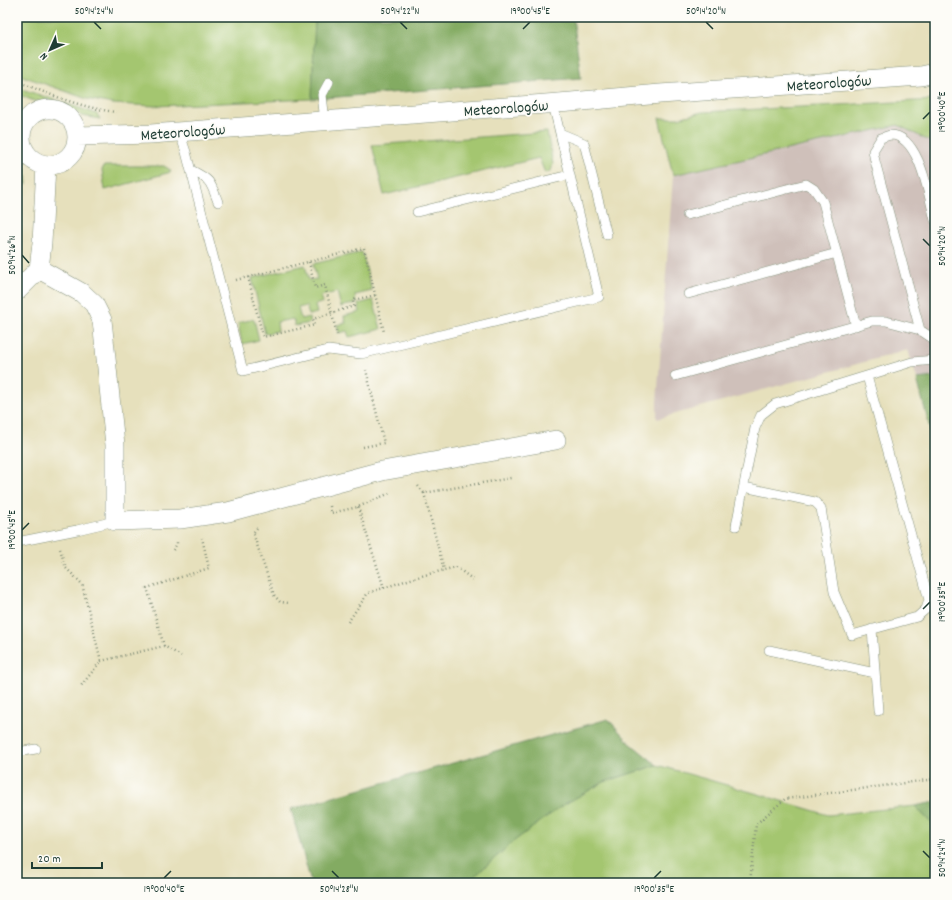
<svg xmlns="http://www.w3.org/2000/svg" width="952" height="900" font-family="Dekko,sans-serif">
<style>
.industrial{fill:#cfc0ba}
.green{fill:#a4c670;stroke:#628252}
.forest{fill:#83ab62;stroke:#51744b}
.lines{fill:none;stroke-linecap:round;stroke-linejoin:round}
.lane-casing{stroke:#828e78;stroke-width:10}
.street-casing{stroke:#828e78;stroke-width:20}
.path{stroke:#828e78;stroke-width:2.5;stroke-dasharray:1 3;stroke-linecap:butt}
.lane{stroke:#fff;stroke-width:9}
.street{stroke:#fff;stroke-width:19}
.ticks{fill:none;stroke:#1f3d34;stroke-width:1.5}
.labels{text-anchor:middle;stroke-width:3.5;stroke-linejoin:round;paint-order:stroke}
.street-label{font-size:16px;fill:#1f3d34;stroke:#fdfcf7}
.neatline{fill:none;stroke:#1f3d34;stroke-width:1.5}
.ticks-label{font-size:10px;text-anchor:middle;fill:#1f3d34}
</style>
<rect width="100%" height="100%" fill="#fdfcf7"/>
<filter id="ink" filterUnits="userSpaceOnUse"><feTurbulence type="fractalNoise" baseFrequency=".025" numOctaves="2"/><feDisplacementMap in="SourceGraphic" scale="8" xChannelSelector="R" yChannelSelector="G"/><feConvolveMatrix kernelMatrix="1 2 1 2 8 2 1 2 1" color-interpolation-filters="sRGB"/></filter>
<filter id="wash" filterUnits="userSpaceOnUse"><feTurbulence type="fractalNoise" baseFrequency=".012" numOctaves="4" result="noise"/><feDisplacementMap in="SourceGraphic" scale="16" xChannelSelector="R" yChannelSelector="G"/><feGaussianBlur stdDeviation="0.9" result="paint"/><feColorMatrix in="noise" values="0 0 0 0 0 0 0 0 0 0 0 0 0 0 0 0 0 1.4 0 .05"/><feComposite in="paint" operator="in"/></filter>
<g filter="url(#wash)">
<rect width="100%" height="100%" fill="#e6e0bc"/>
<path class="industrial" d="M898 125 935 144V377L917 379 908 350 657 419V402L673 175Z"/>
<path class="green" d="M17 17H315L312 99 155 106 113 104 87 99 17 74Z
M19 88 97 114 100 119 82 116 67 106 56 102 34 101 17 94V89Z
M935 100V144L898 125 673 175 659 118H678L702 112Z
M547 132 553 164 551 171 545 173 539 158 384 195 372 145Z
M17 153 26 170 27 185 17 173Z
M104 166H164L169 169 171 172 105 190 102 170Z
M362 252 372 291 355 295 356 303 341 307 337 292 321 296 323 302 315 305 317 313 309 315 306 306 298 308 301 319 309 317 310 323 295 326 293 319 277 322 278 331 265 334 252 278 305 265 309 280 317 279 313 264Z
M373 300 381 329 349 337 347 331 339 333 337 325 346 323 344 316 360 312 358 304Z
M254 319 259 340 242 344 238 323Z
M657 765 758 794 828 815 915 806 935 827V883H467L514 841 563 805 604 782Z"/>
<path class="forest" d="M315 17H573L581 78 312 99Z
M935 377V448L917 379Z
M608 719 630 743 657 765 604 782 563 805 514 841 467 883H311L291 809Z
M935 802V827L915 806Z"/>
</g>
<g filter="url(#ink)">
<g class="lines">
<g class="lane-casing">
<path id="lane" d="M325 121 322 95 329 82
M179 131 186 152 243 371 328 350 361 354 599 297 553 104
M560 133 584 143 607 235
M191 170C211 180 210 181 218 202
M417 212 569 175
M687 215 806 184 814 189 823 202 856 326
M688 294 837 253
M920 330 875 161 873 151 881 138C884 137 887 136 890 135 920 134 929 198 935 220
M675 376 872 321H886L920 330 935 340
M744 487 815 502 821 508 834 592 852 635 917 617 926 609 929 600 867 376
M736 526 755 428 761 415 775 404 912 362 935 360
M17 542 77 530 115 521
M872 629 878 711
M769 650 875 673
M17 752 36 749"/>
</g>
<g class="street-casing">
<path id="street" d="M21 137a28 28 0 1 1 56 0a28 28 0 1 1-56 0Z
M77 136 151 134 571 102 660 94 921 76 935 73
M39 269 82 293 94 304 102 320 115 445V521L180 519 228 512 382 471 556 440
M17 291 39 269 42 243 46 165"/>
</g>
<path class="path" d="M17 81C48 94 82 108 116 112
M309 262 315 288 325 285 337 335
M248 277 263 337 315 325 313 319 354 306 353 300 376 295
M236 280 364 248 384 332
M363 447 384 443 366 370
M418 486 424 493 511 478
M424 493 444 570 456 567 475 581
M330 506 331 513 358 507 390 493
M358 507 384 588
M257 528 253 533 274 595 280 602 289 603
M60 549 66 568 82 584 101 661 80 687
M173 550 177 544V540
M348 622 368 593 414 578 444 570
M164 646 147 588 209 568 202 538
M101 661 164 646 181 656
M750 883 756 824 785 799 935 779"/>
<use href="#lane" class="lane"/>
<use href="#street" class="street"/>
</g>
</g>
<path class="ticks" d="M94 22 101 29M400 22 407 29M706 22 713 29M523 29 530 22M923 119 930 112M923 239 930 246M22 255 29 263M22 530 29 523M923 609 930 602M923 851 930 858M332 871 339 878M164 878 171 871M654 878 661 871"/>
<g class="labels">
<g class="street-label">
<text transform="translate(829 82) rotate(-4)" y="6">Meteorologów</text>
<text transform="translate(506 107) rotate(-4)" y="6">Meteorologów</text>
<text transform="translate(183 131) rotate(-4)" y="6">Meteorologów</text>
</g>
</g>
<rect width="952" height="900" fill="none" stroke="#fdfcf7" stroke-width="44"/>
<g transform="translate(50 50) rotate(225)" stroke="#fdfcf7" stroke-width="3" paint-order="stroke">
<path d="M0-3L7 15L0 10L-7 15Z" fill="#1f3d34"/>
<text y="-6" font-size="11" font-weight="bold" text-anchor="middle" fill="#1f3d34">N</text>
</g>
<path d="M32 862v6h70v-6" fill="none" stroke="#1f3d34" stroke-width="2"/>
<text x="38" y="862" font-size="12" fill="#1f3d34" stroke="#fdfcf7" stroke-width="3" paint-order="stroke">20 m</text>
<rect x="22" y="22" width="908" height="856" class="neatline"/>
<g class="ticks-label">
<text x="94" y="14">50°14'24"N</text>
<text x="400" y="14">50°14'22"N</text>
<text x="530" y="14">19°00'45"E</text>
<text x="706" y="14">50°14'20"N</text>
<text transform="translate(941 112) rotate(-90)" y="4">19°00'40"E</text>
<text transform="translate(941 246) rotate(-90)" y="4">50°14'20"N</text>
<text transform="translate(11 255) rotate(-90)" y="4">50°14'26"N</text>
<text transform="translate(11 530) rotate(-90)" y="4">19°00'45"E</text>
<text transform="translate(941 602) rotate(-90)" y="4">19°00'35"E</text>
<text transform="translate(941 858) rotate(-90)" y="4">50°14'24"N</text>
<text x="164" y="892">19°00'40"E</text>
<text x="339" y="892">50°14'28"N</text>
<text x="654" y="892">19°00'35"E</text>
</g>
</svg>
